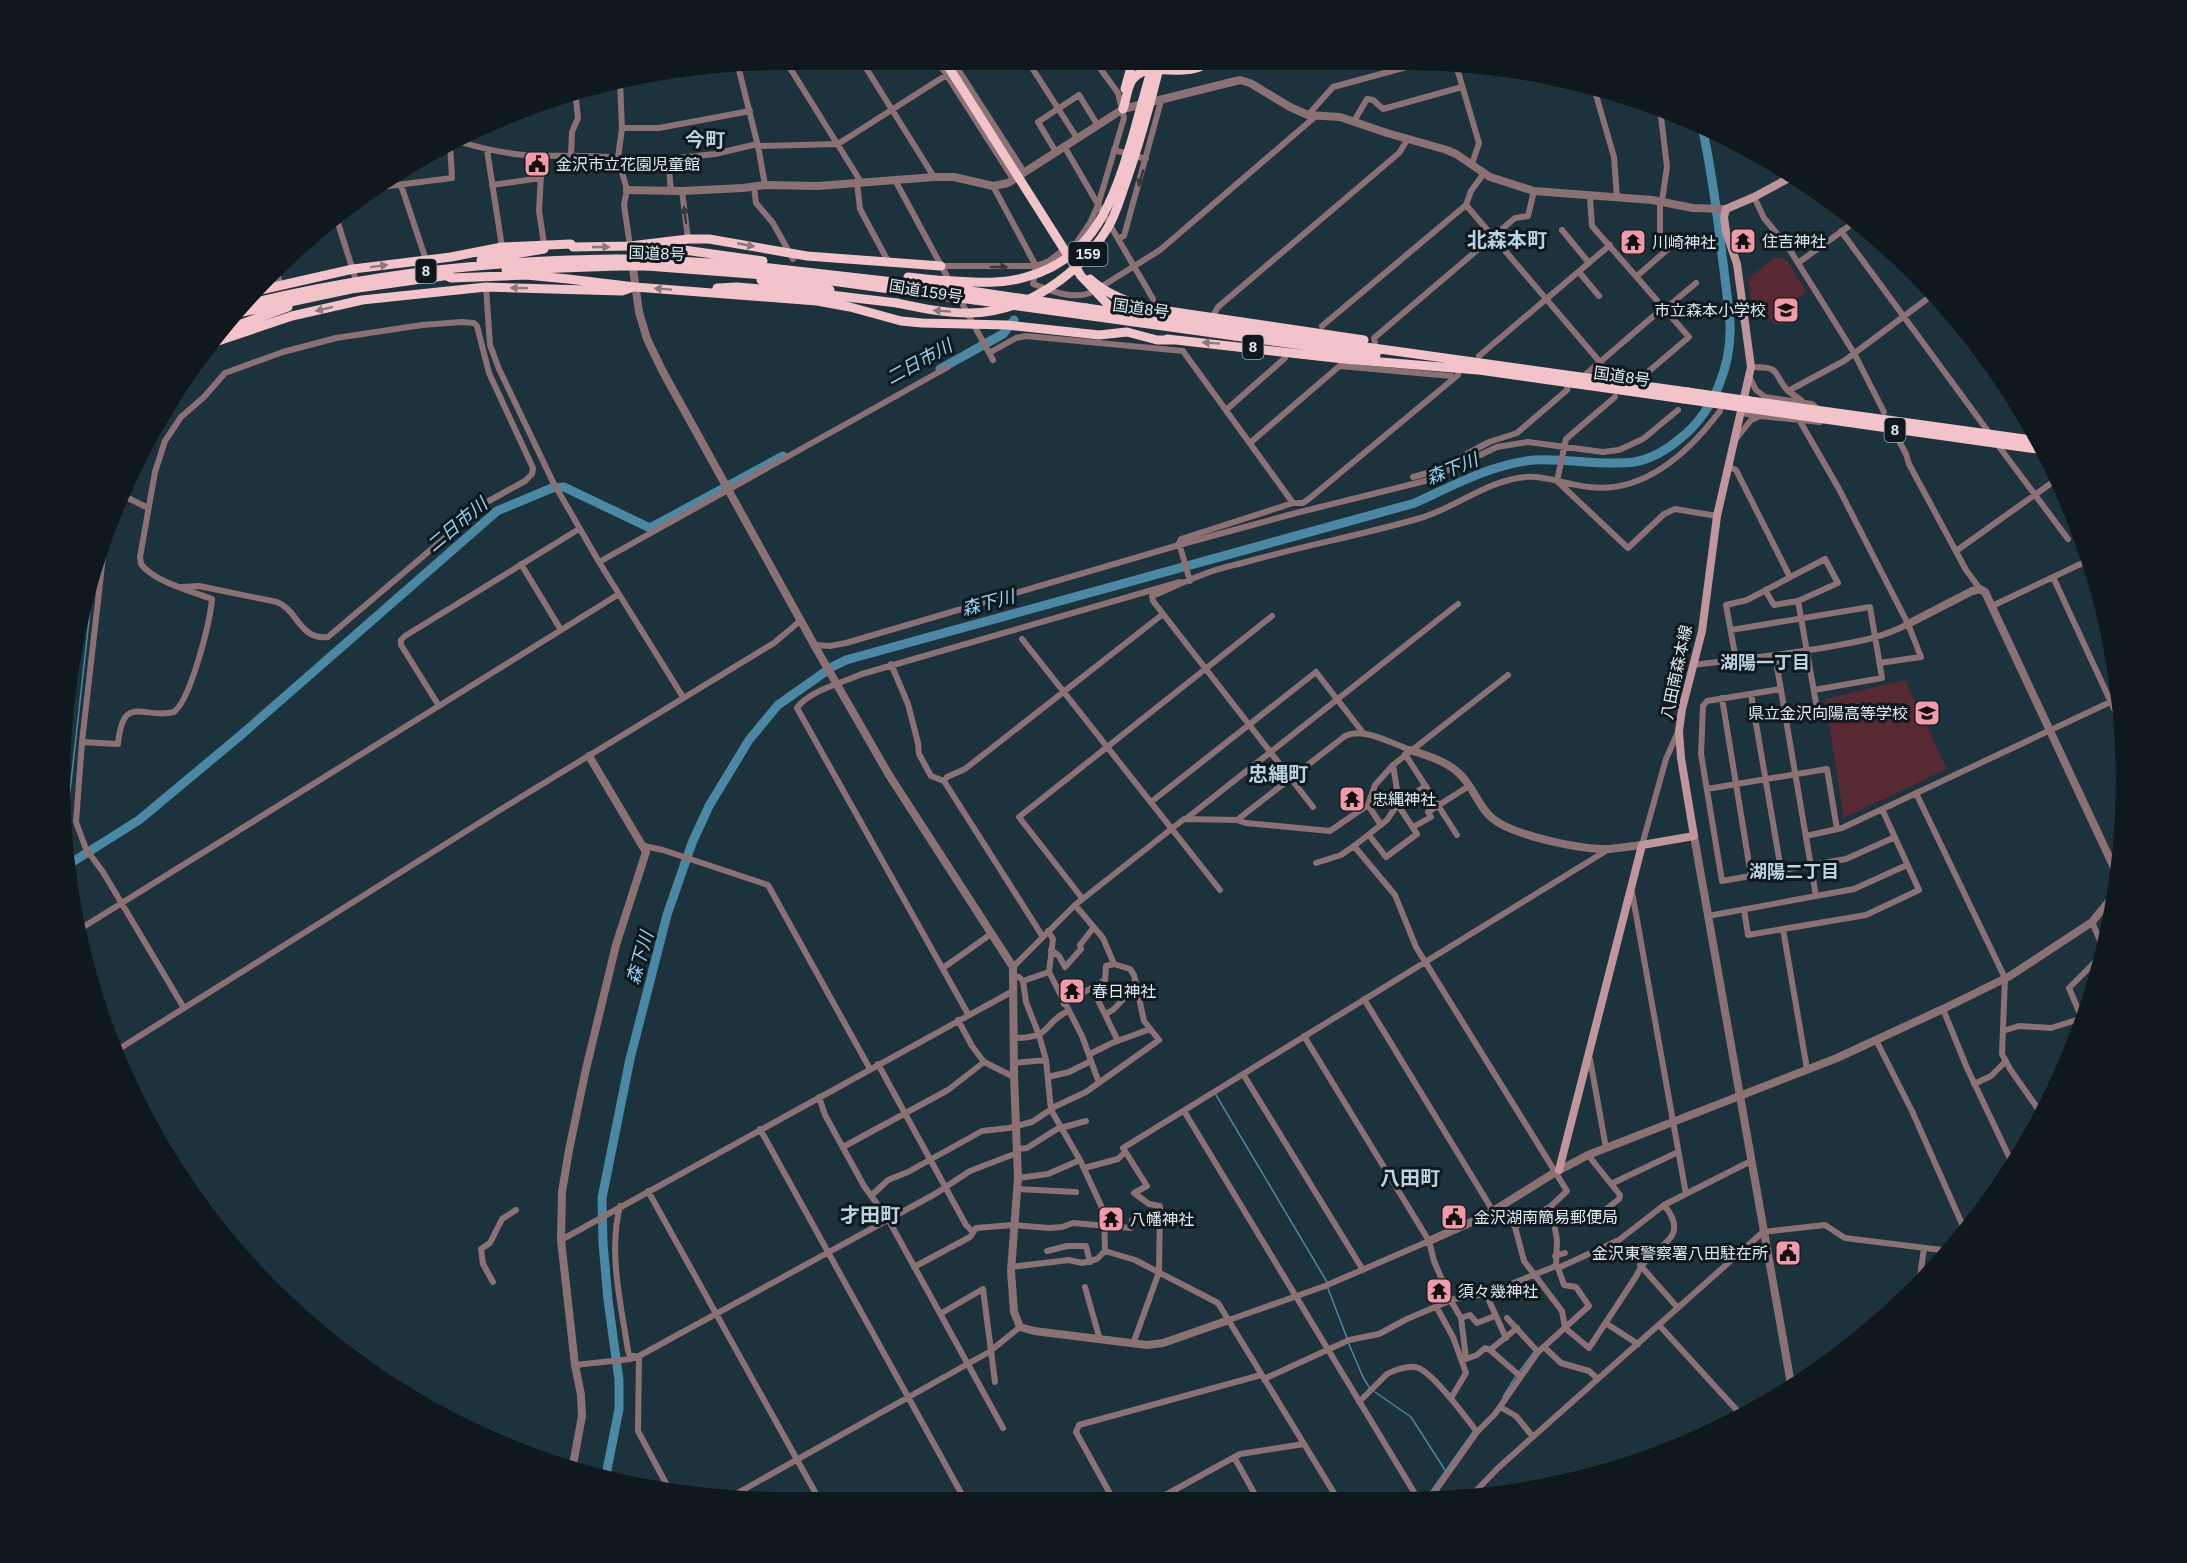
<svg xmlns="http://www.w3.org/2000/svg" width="2187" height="1563" font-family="Arial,'Noto Sans JP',sans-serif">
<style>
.green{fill:#572932}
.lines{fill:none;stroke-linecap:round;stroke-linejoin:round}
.stream{stroke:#4b88a3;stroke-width:1.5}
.river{stroke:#4b88a3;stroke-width:9}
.minor{stroke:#8b7174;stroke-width:6}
.tertiary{stroke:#8b7174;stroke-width:8}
.secondary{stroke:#c0959c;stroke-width:8}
.trunk{stroke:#f3c3ca;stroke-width:9}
.trunk-bridge{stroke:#f3c3ca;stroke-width:9}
.oneway{fill:#3a373b}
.oneway2{fill:#8c767c}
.labels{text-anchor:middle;stroke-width:6;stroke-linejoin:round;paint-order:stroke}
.shield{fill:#0f181d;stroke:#9fabb1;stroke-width:1.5}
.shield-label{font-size:15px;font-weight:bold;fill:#ddeaf1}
.poi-label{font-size:16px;fill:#ddeaf1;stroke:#0f181d;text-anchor:start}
.street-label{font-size:16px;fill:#ddeaf1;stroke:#0f181d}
.water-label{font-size:18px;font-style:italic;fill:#91d7f9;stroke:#0f181d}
.neighbourhood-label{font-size:18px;font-weight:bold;fill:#b9d3e0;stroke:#0f181d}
.quarter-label{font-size:20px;font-weight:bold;fill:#b9d3e0;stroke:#0f181d}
</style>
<rect width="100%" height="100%" fill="#1c323c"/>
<path class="green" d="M1775 257 1786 259 1806 291 1795 302 1782 324H1774L1766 313 1754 315 1748 279Z
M1905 680 1947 769 1844 818 1825 699Z"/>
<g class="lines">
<path class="stream" d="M66 827 95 566
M1216 1095 1327 1282
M1327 1286 1347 1338
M1348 1342 1363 1377 1369 1387
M1519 1372 1534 1352
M1375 1392 1411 1417 1445 1470
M1503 1397 1516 1376
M1427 1497 1473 1432"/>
<path class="river" d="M940 369 1003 334 1014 320
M66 866 139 820 241 735 497 511 552 488 564 487 650 528 783 456
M605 1480 619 1409V1380L608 1300 603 1243 602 1198 630 1059 667 915 692 843 709 806 749 740 778 705 832 667 846 660 1415 503C1452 486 1492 464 1534 460 1567 458 1601 466 1634 462 1653 459 1668 449 1682 437 1714 411 1732 364 1730 323 1728 301 1725 278 1722 255 1717 210 1711 169 1702 125"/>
<path class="minor" d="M785 60 861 182
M861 60 934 177
M937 60 1013 179
M952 60 1024 172
M1027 60 1077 138
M1456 65 1479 143 1472 164
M738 66 758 146 765 185
M620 81 622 128 618 158 627 190 624 205 630 246
M1594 88 1614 157 1617 198
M1660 108 1667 167 1662 201
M1308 115 1333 87 1425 62
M1354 121 1367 99 1373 100 1383 109 1462 87
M622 128H659L750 111
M457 141C480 148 501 153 525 155 556 157 587 154 618 158
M758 146 838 144 970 60
M1064 146 1153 299 1154 309
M487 150 502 247
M1114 150 1146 159
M1056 152 1038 122 1079 95 1097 124
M571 155 572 132 578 118 575 91
M542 156 539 211 544 244
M895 180 950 282
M857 183 860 209 889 263
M401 185 426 260
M492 185 541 178
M993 186 1036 266 1033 284C1050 290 1071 300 1090 293
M754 187 756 203 773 223 793 259
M373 188 452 178 450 144
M671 191 668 159 715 154 757 144
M682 191 688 239
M1590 197 1592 226 1689 337 1641 378
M1754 197 1764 218 1788 247 1854 353 1884 412
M1466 205 1611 375
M337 220 355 277
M1562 230 1589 263
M1841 231 1990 434
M1119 238 1124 236 1161 101
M1075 245 1090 223 1098 205 1124 118 1118 93 1094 60
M1798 263 1856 221
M941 266H1036L1049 261 1065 249
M1579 272 1599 296
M277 273 280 284
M1637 276 1668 249 1660 237V201
M265 283 279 280
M1104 285 1160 250 1316 116
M486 287 490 345 499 369 553 482 599 562 683 697
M958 296 993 360
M1665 309 1696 283
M1213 316 1218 307 1399 153 1408 139
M1322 326 1466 205 1471 191 1484 173
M1375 342 1374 338 1515 218 1528 216 1534 191
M989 353 1016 338 1026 336 1183 351 1293 503
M1479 356 1610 245
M1340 366 1451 376
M1751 367C1783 367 1771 372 1788 391
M1585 378 1586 374 1664 307
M1750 378 1756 390 1765 397 1812 404 1818 409
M1615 397 1566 439 1557 481 1628 548 1664 514 1675 509 1717 516
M1801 400 1788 391 1844 361 1935 293
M1226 410 1285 358
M1741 413 1760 416
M1801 423 1839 489 1908 624 1921 657 1879 663
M1896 435 1906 454 1909 464 1966 570 1980 589
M1736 439 1751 420 1760 416 1820 422
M1250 443 1343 363 1344 359
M1997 444 2068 539
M1729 467 1736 470 1790 577
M1413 477 1435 471 1489 442 1517 433 1567 390 1568 383
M122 495 148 508
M105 539 82 742 76 822 86 849 103 872 184 1008
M1956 551 2057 479
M599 562 948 367
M521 564 561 630
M2053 577 2122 726
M1190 581 1179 543 1181 539 1293 503H1303L1310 498 1458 375
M1992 606 2091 559
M1731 630 1870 607 1882 678 1814 690
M1022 639 1220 890
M814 645 830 646 846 643 1179 545 1296 513 1425 481 1497 447 1528 442 1603 452 1619 450 1643 439 1678 410
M1775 655 1816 896
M1736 660 1726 605 1747 600 1825 559 1838 583 1798 601 1774 605 1765 590
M891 664 908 704 918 743 919 754 931 776 944 781 1043 937
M1693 665C1738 659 1783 655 1828 647 1856 642 1882 638 1908 624
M1781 689 1707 701 1703 706 1701 754 1722 881 1846 859 1895 837
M1751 694 1781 870
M1722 698 1751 876
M439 706 401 645V640L405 636 579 529
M1786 719 1818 714 1798 601
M82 742 118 744C123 692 144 720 174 712 191 699 210 622 212 599 191 591 153 581 141 564L140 557 155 472 165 441 181 417 204 397 225 373 283 352 336 338 422 325 462 322 474 323 477 326 489 373 533 468 532 474 525 481 487 502 328 637C299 640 298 610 277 602L199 586 182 587
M1405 754 1457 835
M944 781 947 777 965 769 1163 614
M1707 789 1827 769 1837 829
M1916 793 2005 978 2002 1054 2010 1069 2043 1116
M1151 802 1316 672 1364 734
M1368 805 1381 825
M1313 807 1153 601 1152 596C1169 589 1185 581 1202 575 1216 569 1231 566 1246 562 1303 546 1361 535 1417 519 1452 510 1482 484 1518 478 1541 473 1566 485 1589 487 1645 494 1689 452 1720 411
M1187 818 1458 604
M1237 820 1246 823 1330 831 1368 805 1375 785 1393 765 1508 675
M1413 827 1431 817 1428 812 1469 786
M1369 835 1386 857 1417 834 1400 808 1393 765
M1806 836 1842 828 2121 697
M1642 845 1666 759 1678 732
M644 846 663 850 768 885 870 1069
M1354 846 1395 895 1416 947 1567 1191 1551 1206 1557 1240 1556 1266
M1316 863 1341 855 1354 846 1387 820 1399 802 1426 786
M1632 892 1686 1194
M1082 898 1019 817 1272 616
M1744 909 1748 935 1866 915 1919 890 1882 809
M1708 916 1854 889 1907 865
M80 929 619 594
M1783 929 1807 1069
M1048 931 1053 939 1049 972 1082 1036 1099 1083
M1051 950 1059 956 1065 967 1081 949 1080 945 1094 927
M1013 967 1075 905 1184 819 1237 820 1345 736C1364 727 1391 743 1410 750
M943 968 991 934
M1013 976 1019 977 1023 981 1026 1002 1039 1035 1046 1060 1051 1110 1080 1160 1104 1212 1105 1251 1135 1260 1218 1303 1337 1498
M1023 981 1049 972
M1092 988 1118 1041
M1364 999 1493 1211
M1064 1004 1105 980 1106 966 1114 964 1103 938 1075 905
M1943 1009 1967 1068 2013 1165
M968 1014 797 708C808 691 844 682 862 674L1180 582
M1106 1014 1114 1009 1128 994
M958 1020 972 1046 984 1062 1014 1077
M2083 1021 2069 988 2105 952 2092 922
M2003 1031 2019 1026 2051 1028 2083 1018
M1304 1036 1429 1241 1434 1261 1451 1301 1461 1318 1466 1358
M1013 1038C1054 1038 1041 1024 1068 1011
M1876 1040 1912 1111 1966 1233
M114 1052 503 808 774 643 800 621
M1090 1054 1112 1043 1150 1029
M1588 1058 1590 1059 1606 1148
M1014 1063 1046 1060
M878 1064 966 1225 972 1231
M1243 1074 1363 1270
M1048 1077 1069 1072 1091 1061
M1974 1084 1991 1076 2006 1061
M819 1097 825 1115 864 1186 888 1219 1003 1428
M1184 1111 1417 1497
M760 1129 965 1500
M843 1147 948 1090 984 1062
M1017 1149 1027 1148 1057 1129 1086 1121
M1588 1155 1620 1195 1619 1199 1595 1218
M1084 1168 1118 1159 1125 1152
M1018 1178 1048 1174 1080 1160
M1611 1184 1678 1152
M1017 1189 1076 1192
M648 1191 820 1501
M871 1196 888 1180 908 1172 982 1131 1009 1128 1032 1122 1056 1106 1086 1092 1159 1040 1144 1021 1134 975 1130 969 1114 964
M620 1206C608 1253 621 1304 628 1351L630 1356H635
M1501 1206 1515 1227 1524 1261 1562 1311 1565 1328 1589 1348 1637 1275C1647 1245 1695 1243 1664 1205
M1515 1227 1551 1206
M561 1240 1013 991
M1047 1251 1067 1246H1086L1090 1262
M1555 1256 1565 1253
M1640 1265 1678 1308
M914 1267 970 1237 976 1228 1013 1225 1049 1228 1062 1227 1073 1223 1131 1228 1132 1220
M1011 1267 1069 1260 1082 1263 1097 1259 1105 1251
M493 1282 483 1264 481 1249 490 1243 502 1219 516 1210
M1919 1284 1924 1248
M1085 1287 1100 1340
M1486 1294 1506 1338
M1437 1308 1453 1337 1466 1373 1451 1398
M940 1314 983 1289 995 1382
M1461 1318 1470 1315 1477 1323 1495 1316
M1507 1318 1538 1352
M1229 1320 1325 1286 1429 1241
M1607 1324 1638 1344
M1659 1325 1743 1417
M1133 1344 1159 1272 1160 1206 1149 1204 1134 1193 1147 1186 1123 1148 1609 849
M1544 1347 1561 1363 1589 1371 1598 1379
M1490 1350 1517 1328
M639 1356 638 1431 670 1491
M1466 1359 1477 1355 1485 1348 1490 1350 1520 1376
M575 1365 631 1359 639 1356 935 1194 970 1171 1017 1153
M1264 1379 1349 1340 1379 1334 1407 1319 1454 1299 1486 1294 1556 1266 1558 1268 1619 1240 1664 1205 1751 1161
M1359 1402 1387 1374C1394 1370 1407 1366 1415 1367 1431 1369 1467 1419 1477 1432
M1500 1407 1516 1416 1533 1437
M1234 1457 1257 1498
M1431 1497 1477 1432 1495 1414 1538 1352 1589 1306 1576 1287 1564 1285 1558 1268
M1470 1497 1498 1468 1763 1232 1825 1225 1845 1238 1950 1251
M1113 1499 1076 1432 1079 1425 1261 1375
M1158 1499 1240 1454 1304 1444
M725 1500 989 1352 1020 1327"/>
<path class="tertiary" d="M627 190 682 191 743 188 765 185 818 186 934 177H954L993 186 1008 183 1123 109 1240 80 1250 83 1290 107 1308 115 1340 117 1387 133 1447 150 1456 154 1490 177 1534 191 1652 200 1693 208 1726 209
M630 246 639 312 647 339 663 372 817 650 889 775 1013 967 1014 1077 1018 1178 1011 1271 1014 1312 1020 1327 1034 1331 1147 1345 1163 1343 1229 1320
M1908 624 1972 591 1980 589 1985 592 2118 876
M1410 750C1431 757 1451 762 1465 780 1475 792 1480 808 1492 818 1513 836 1583 850 1610 849 1621 848 1632 846 1642 845
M1694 836 1791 1384
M1429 1241 1485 1216 1554 1173 1588 1155 1837 1058 1943 1009 2010 976 2092 922 2115 894
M572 1470 582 1416 581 1395 575 1365 561 1240 562 1192 569 1150 586 1069 616 945 646 852 589 756"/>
<path class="secondary" d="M1559 1170 1642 845 1694 836 1681 758 1679 731 1682 709 1702 631 1717 516 1751 367 1737 264 1726 232 1724 217 1726 209 1754 197 1793 176"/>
<path class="trunk" d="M953 74 1081 276 1118 315
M1125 89 1133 60
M1123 109C1126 101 1127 89 1131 82 1146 56 1189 83 1209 60
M655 246 763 261
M645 259 743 265 938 287
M481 260 544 249
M647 266 817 279 941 296
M506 270 617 266
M445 275 451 278 526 275 568 279 635 287 817 301 850 307 901 321 922 323 1007 325 1099 335 1127 332 1157 340H1172
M908 277 935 280
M1090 279C1109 296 1131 303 1154 309L1364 340
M761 280 830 290
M717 288 737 287 822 294 897 303
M256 291 353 269 451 257 502 247 571 244 573 247 630 246 688 239H709L807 256 941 266
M971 291 1086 308
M975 300 1084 315
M239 306C363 275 488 260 616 259
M233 314 351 289 450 275
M1237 329 1688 392
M222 331 288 307
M1235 336 1376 355
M1167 339 1344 359 1478 370
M215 342 292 316 362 300 486 287 622 291 633 287
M1472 369 1684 399
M1750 401 2040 441
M1747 408 2044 450"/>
<path class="trunk-bridge" d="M944 60 953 74
M616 259H645
M617 266H647
M935 280C965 281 997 286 1026 277 1094 259 1114 199 1132 139 1139 113 1147 86 1154 60
M938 287 971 291
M941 296 975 300
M897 303C921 308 944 313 969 313 1025 313 1079 275 1107 229 1116 215 1120 198 1126 182 1140 142 1151 101 1161 60
M1086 308 1237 329
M1084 315 1235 336
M1688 392 1750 401
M1684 399 1747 408"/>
</g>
<defs><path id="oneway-solid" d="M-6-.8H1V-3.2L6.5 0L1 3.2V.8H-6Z" transform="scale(1.5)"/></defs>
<g class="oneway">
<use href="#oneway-solid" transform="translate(1141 178) rotate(106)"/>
<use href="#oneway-solid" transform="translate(685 215) rotate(-97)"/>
<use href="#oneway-solid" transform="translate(999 267) rotate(1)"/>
</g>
<g class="oneway2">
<use href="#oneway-solid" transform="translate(746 245) rotate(11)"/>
<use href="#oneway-solid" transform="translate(601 247)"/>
<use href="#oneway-solid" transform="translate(379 266) rotate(-7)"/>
<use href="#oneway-solid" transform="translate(519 288) rotate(-179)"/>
<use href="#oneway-solid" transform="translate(663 289) rotate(-176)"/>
<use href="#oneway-solid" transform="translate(324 309) rotate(166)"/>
<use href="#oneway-solid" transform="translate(942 311) rotate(-176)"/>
<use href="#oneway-solid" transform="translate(1211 343) rotate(-176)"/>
</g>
<defs>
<g id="civic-square" transform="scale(1.35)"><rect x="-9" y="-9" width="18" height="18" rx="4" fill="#f39aa9" stroke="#0f181d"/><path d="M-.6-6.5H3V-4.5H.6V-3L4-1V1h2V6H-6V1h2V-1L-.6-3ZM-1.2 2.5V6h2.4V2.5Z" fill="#111"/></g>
<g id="temple-square" transform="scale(1.35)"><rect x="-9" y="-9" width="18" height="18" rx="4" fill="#f39aa9" stroke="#0f181d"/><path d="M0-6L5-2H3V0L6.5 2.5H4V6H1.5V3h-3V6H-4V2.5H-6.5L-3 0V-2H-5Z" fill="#111"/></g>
<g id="school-square" transform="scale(1.35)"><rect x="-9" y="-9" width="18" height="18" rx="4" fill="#f39aa9" stroke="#0f181d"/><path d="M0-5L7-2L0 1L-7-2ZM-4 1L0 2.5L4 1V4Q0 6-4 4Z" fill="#111"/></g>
</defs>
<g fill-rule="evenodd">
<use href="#civic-square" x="537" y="164"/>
<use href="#temple-square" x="1743" y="241"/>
<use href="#temple-square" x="1633" y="242"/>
<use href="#school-square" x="1786" y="310"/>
<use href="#school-square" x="1927" y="713"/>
<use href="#temple-square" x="1352" y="799"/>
<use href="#temple-square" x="1072" y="991"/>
<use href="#civic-square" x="1454" y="1217"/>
<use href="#temple-square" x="1111" y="1219"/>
<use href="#civic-square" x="1788" y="1253"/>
<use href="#temple-square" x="1439" y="1291"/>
</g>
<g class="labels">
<g class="shield">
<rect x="1068.5" y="242" width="39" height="24" rx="4.5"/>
<rect x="415.5" y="259" width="21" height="24" rx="4.5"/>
<rect x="1242.5" y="335" width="21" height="24" rx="4.5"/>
<rect x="1884.5" y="418" width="21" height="24" rx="4.5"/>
</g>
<g class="shield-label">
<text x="1088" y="259">159</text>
<text x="426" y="276">8</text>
<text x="1253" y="352">8</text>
<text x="1895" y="435">8</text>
</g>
<g class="poi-label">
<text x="556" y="170">金沢市立花園児童館</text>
<text x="1762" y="247">住吉神社</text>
<text x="1652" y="248">川崎神社</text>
<text x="1766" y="316" text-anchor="end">市立森本小学校</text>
<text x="1908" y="719" text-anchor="end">県立金沢向陽高等学校</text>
<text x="1372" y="805">忠縄神社</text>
<text x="1092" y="997">春日神社</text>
<text x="1474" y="1223">金沢湖南簡易郵便局</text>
<text x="1130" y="1225">八幡神社</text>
<text x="1768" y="1259" text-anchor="end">金沢東警察署八田駐在所</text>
<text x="1458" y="1297">須々幾神社</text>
</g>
<g class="street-label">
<text transform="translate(657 253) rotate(2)" y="6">国道8号</text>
<text transform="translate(926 291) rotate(9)" y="6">国道159号</text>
<text transform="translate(1141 308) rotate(8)" y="6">国道8号</text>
<text transform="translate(1622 376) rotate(8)" y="6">国道8号</text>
<text transform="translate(1676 672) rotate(-78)" y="6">八田南森本線</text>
</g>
<g class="water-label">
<text transform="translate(919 362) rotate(-29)" y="6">二日市川</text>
<text transform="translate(1452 469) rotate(-22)" y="6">森下川</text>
<text transform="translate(457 525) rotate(-40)" y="6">二日市川</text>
<text transform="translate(988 603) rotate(-15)" y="6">森下川</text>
<text transform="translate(640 958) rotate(-74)" y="6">森下川</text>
</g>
<g class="neighbourhood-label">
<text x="1765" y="669">湖陽一丁目</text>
<text x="1794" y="878">湖陽二丁目</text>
</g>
<g class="quarter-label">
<text x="705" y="147">今町</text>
<text x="1507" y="247">北森本町</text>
<text x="1278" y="781">忠縄町</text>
<text x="1410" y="1185">八田町</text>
<text x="870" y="1222">才田町</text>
</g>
</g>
<path d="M0 0H2187V1563H0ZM781 70H1405A711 711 0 0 1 2116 781V781A711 711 0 0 1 1405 1492H781A711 711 0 0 1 70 781V781A711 711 0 0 1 781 70Z" fill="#0f181d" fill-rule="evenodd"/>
</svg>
